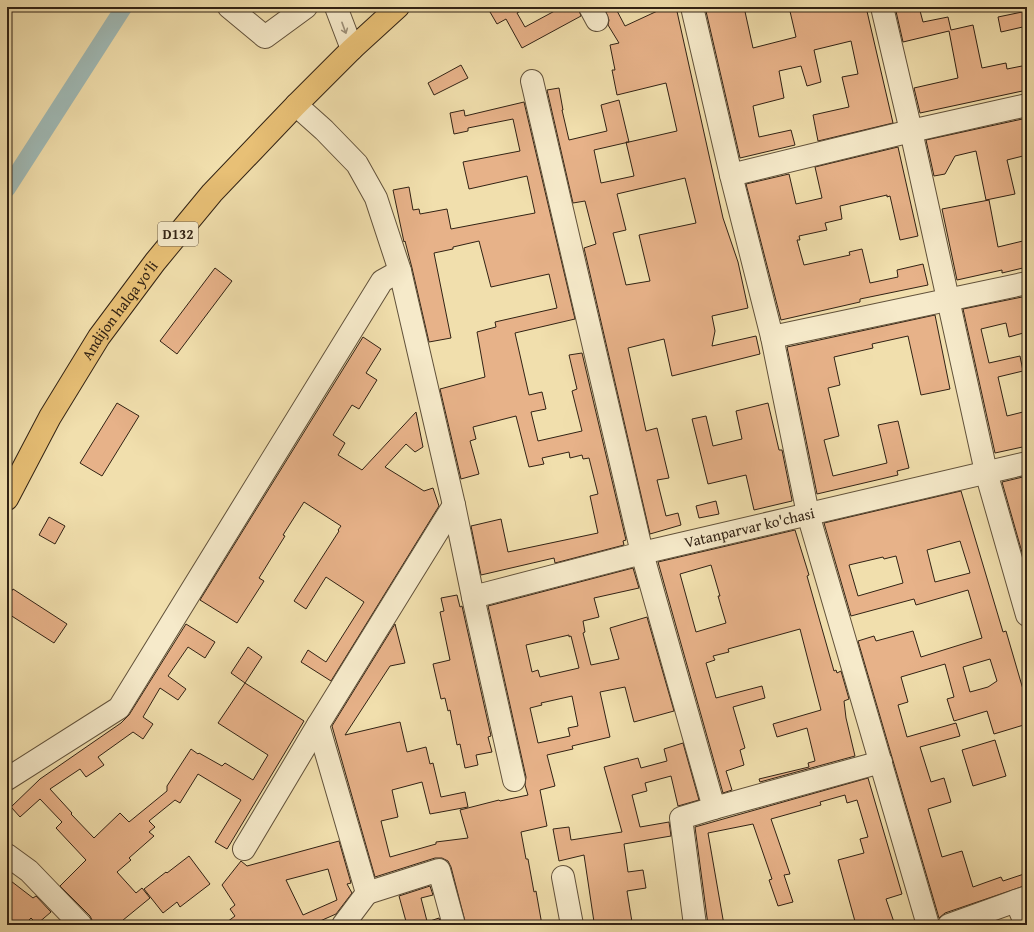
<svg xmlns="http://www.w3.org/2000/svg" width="1034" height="932" font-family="'Gentium Book Plus',serif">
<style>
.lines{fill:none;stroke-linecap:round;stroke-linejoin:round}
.canal{stroke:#a0bab6;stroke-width:17}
.building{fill:#e7b289;stroke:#312214;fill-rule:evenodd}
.minor-casing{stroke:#61513a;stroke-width:24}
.highway-casing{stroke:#312214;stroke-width:24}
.minor{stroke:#f6eaca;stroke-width:22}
.highway{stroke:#e8c076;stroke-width:22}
.oneway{stroke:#9d9078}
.labels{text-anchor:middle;stroke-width:3.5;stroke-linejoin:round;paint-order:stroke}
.shield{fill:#f6eaca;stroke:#6c5e4b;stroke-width:1}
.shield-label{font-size:14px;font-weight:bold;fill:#312214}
.street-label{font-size:15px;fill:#312214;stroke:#f6eaca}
</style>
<rect width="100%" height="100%" fill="#f1dfad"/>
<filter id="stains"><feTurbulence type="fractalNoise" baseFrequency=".005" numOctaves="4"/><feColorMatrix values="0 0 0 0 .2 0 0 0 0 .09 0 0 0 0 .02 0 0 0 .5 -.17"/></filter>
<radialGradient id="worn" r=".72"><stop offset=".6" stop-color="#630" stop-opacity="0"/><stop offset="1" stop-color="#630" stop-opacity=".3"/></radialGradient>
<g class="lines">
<path class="canal" d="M7 189 124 7"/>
</g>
<path class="building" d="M499 7H528L517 13 525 27 562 7H578L581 16 522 48 506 19 497 24 490 12Z
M604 7H615L625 26 666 7H676L723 218 738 262 748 308 712 316 715 331 712 346 756 336 760 354 672 376 664 339 628 348 646 431 657 428 669 478 657 480 666 516 678 513 681 525 650 534 584 248 596 244 585 201 573 203 547 90 559 88 563 110H562L569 140 607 131 601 105 619 100 629 142 677 131 666 83 617 95 612 70H615L610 45 619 43 608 25 609 20ZM626 142 634 176 601 183 594 150 629 142ZM685 178 696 223 639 235 650 281 626 285 613 233 626 230 617 194Z
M705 7H744L753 48 796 37 789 7H866L893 123 818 141 813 115 849 107 842 77 858 74 851 41 814 50 821 82 807 86 801 66 779 71 784 98 753 106 759 137 791 130 795 145 740 158Z
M895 7H919L923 22 948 17 951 30 973 25 982 68 1006 63 1007 69 1027 65V90L920 113 914 88 958 78 949 31 903 42Z
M1027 11V26L1001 32 998 17Z
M461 65 468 78 434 95 428 83Z
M524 102 575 319 515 333 529 395 542 392 546 409 531 412 538 441 582 431 572 391 577 389 569 355 582 353 626 540 623 541 624 545 555 563 554 558 481 575 471 526 501 519 508 552 598 533 590 496 598 494 589 458 583 459 582 455 570 458 569 452 542 458 544 464 529 467 516 416 473 427 476 439 470 441 479 474 461 479 440 389 485 377 477 332 496 327 495 322 557 308 549 274 491 287 479 241 453 247V249L434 253 451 338 429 342 412 268 405 241 404 242 393 190 409 187 413 210 419 209 420 214 447 209 451 229 535 213 527 176 469 189 463 162 520 151 513 119 468 128V131L454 134 450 113 464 110 465 116Z
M1027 118V155L1007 160 1015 194 986 200 976 151 955 156 945 174 934 176 926 140Z
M898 147 918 236 900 240 890 196 887 197V195L840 206 842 219 825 223 827 230 799 236 800 240H797L804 265 850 255 849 252 862 249 870 283 898 277 897 270 923 264 928 285 860 299V302L781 320 746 184 789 174 796 204 822 198 815 167Z
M989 200 998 247 1027 240V267L1002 273V270L957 280 942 209Z
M215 268 232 281 177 354 160 341Z
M1027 296V318L1024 319 1027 332 1009 337 1006 323 981 329 989 363 1020 356 1023 371 998 377 1007 416 1027 411V446L995 453 963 309Z
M935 315 950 389 921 395 908 336 872 344 873 348 834 357 840 385 828 388 839 436 824 440 833 476 887 463 878 425 898 421 909 468 897 471 898 475 817 494 787 347Z
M363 337 381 349 366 373 377 380 359 409 352 405 333 435 345 443 338 455 362 470 416 412 423 447 415 452 406 444 385 467 424 491 433 488 439 506 331 681 301 662 308 650 326 662 364 602 326 577 306 609 294 601 339 531 338 530 341 526 304 502 283 535 285 536 259 578 264 581 237 623 200 600Z
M117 403 139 416 102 476 80 463Z
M768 403 779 450H782L792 500V501L754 510 746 475 708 484 692 419 706 416 713 446 742 439 736 411Z
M1027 476V570L1002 482Z
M961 491 1003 632 1006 631 1027 703V724L994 734 987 711 954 721 947 699 954 697 945 664 901 677 908 702 898 705 907 737 956 723 960 736 920 747 931 782 944 778 951 802 928 809 942 857 962 851 973 887 1001 877 1003 881 1027 873V885L945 913 939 918 858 641 874 636 876 641 913 631 921 657 982 638 968 590 916 605 914 599 851 616 824 523ZM960 541 970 573 935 582 927 550ZM896 556 903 583 858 596 849 565 883 557 884 559ZM990 659 997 681 988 687 970 692 963 667Z
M716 501 719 514 699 518 696 506Z
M49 517 65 526 55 544 39 535Z
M795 530 809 575 807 576 834 671 836 670 837 673 841 671 849 699 844 701 846 718 855 756 760 782 759 779 809 767 808 763 815 761 807 728 777 737 773 724 821 710 800 629 728 649 729 652 713 656 715 660 706 663 716 698 762 686 765 698 733 707 745 748 740 750 744 765 726 771 732 790 723 793 658 562ZM711 565 720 596H718L726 623 696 632 680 574Z
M633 568 639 588 594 598 599 617 583 621 585 632 583 633 591 665 619 659 610 628 647 617 674 711 634 722 625 687 600 692 610 737 572 746 573 749 547 755 555 786 540 790 547 826 521 832 526 859H528L534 892 536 891 542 925H466L451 867 448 861 442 858H435L375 877 332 726 395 624 405 663 390 666 345 735 400 722 407 752 426 747 430 764 433 763 441 797 465 792 468 807 430 814 422 782 392 790 398 817 381 821 390 857 436 844V842L468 838 460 810 499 800 500 801 528 795 525 785 526 777 488 606ZM569 635V637L571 636 579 668 540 677 538 670 532 672 526 645ZM572 696 578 726 568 728 570 736 538 743 530 708 542 705 541 703Z
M13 589 67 624 54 643 7 613V598Z
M457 595 460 607 462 606 491 736 488 737 492 752 476 755 478 765 465 768 460 744 457 745 450 710 448 711 445 698 441 699 433 664 450 660 440 612 444 611 441 598Z
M186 624 215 642 205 658 188 647 168 676 186 689 178 700 160 688 143 717 153 724 143 739 133 732 98 757 104 765 86 777 80 769 50 789 72 813 71 814 94 838 120 813 129 822 167 791V786L191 749 198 754 199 753 222 766 225 763 253 780 268 755 218 723 245 683 304 721 227 849 215 842 241 800 198 774 180 803 175 800 149 821 155 827 149 832 154 836 129 858 131 860 117 872 136 893 142 888 150 898 117 925H93V922L90 916 60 886 86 860 56 828 62 822 40 799 20 817 11 807 40 779 121 723 129 715Z
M248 647 262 657 245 683 231 673Z
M995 740 1006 776 973 786 962 750Z
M683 743 699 800 678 806 671 776 645 783 647 791 632 795 640 827 669 822 671 836 624 844 628 872 643 870 646 888 627 891 632 922 612 925H600L599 921 594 922 584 855 559 861 553 829 569 827 571 840 622 832 604 767 638 758 641 768 667 761 664 749Z
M868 778 902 894 886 899 895 925H856L838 860 864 853 860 839 868 837 857 800 847 803 845 795 820 802 821 805 771 819 790 874 784 875 793 902 778 906 769 880 772 879 753 824 708 833 724 925H708L695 827Z
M339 841 351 883 347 884 352 893 336 914 311 925H223L235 916 230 909 235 905 222 885 241 861 247 866ZM328 869 337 900 303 915 286 880Z
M189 856 210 884 180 907 177 902 163 913 144 889 166 872 167 873Z
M7 878 33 898 36 896 51 912 37 924 31 918 24 925H7Z
M430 886 433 895 421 898 428 925H407L399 896Z
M439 918 441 925H431L430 921Z"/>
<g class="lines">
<g class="minor-casing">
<g id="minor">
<path d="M229 7 265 37 306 7"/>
<path d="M336 7 352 49"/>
<path d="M590 7 597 20"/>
<path d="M692 7 731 175 772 337 808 514 928 925"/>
<path d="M882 7 911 131 986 472 1027 615"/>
<path d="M532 81 642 553 714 808 881 762"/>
<path d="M296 105 324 130 357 164 376 198 400 271 454 505 473 597 514 780"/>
<path d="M731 175 911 131 1027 105"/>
<path d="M772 337 1027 283"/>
<path id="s1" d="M473 597 642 553 1027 463"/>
<path d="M7 779 119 708 382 281 400 271"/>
<path d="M244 849 318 725"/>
<path d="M7 855 29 871 81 925"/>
<path d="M563 877 572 925"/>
<path d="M367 893 439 870 454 925"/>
<path d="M1016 901 1026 925"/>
<path d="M343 925 367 893 318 725 454 505"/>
<path d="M695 925 681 818 714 808"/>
<path d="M949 925 1027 897"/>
</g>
</g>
<g class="highway-casing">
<g id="highway">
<path id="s2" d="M7 499 50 417 99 337 155 262 212 193 296 105 352 49 398 7"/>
</g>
</g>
<use href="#minor" class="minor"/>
<use href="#highway" class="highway"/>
</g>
<defs><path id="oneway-shaft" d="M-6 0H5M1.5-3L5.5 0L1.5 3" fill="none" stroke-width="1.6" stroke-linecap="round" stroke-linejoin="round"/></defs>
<use class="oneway" href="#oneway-shaft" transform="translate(344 28) rotate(70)"/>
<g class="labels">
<rect class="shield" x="158" y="222" width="40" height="24" rx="3"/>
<g class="shield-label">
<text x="178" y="239">D132</text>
</g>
<g class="street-label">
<text dy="5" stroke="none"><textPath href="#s2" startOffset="220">Andijon halqa yo‘li</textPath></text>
<text dy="5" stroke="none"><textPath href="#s1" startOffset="285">Vatanparvar ko'chasi</textPath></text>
</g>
</g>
<rect width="1034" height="932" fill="none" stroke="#f1dfad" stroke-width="24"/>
<rect x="8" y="8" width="1018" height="916" fill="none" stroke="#312214" stroke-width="2"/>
<rect x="12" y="12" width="1010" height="908" fill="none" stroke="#312214"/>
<rect width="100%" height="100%" filter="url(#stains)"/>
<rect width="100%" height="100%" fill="url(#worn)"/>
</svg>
